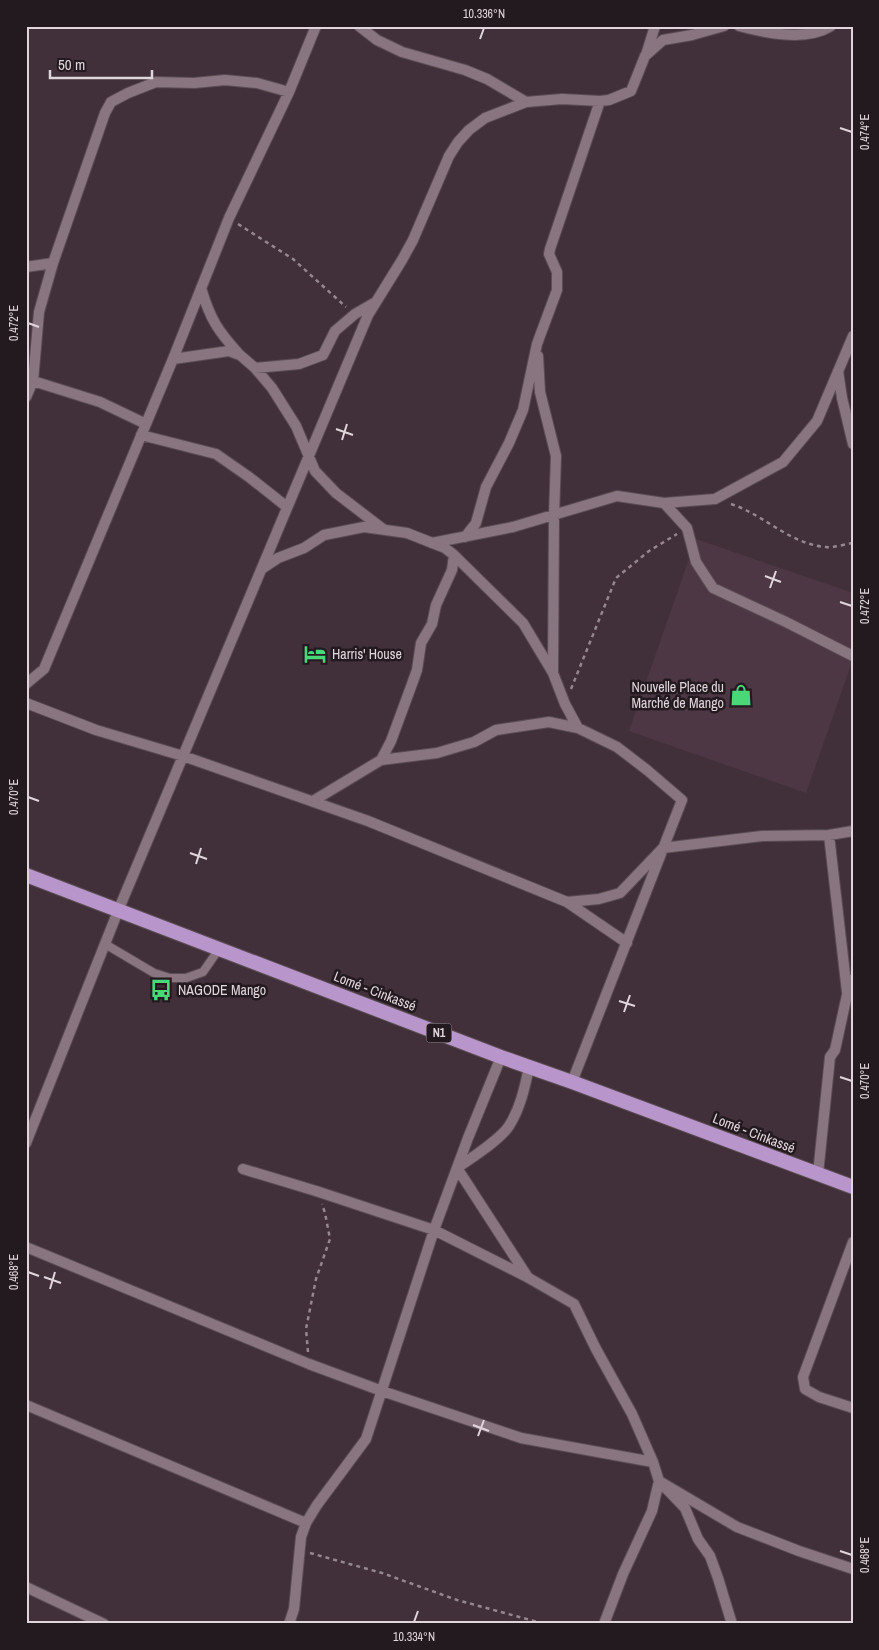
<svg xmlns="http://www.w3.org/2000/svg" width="879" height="1650" font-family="'Archivo Narrow',sans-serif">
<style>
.built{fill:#4e3744}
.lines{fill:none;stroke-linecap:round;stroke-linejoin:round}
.service-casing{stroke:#5b4d54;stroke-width:10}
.minor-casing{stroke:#5b4d54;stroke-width:12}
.trunk-casing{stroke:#5b4d54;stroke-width:16}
.path{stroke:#95878e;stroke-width:2.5;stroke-dasharray:4 4;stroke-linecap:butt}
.service{stroke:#89757f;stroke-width:8}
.minor{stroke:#89757f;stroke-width:10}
.trunk{stroke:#b895ca;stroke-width:14}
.ticks{fill:none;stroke:#e0d5da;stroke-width:2}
.labels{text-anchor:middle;stroke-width:5;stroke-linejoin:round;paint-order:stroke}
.shield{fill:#221a1f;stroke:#a79da2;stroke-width:1}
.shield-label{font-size:12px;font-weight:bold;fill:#e0d5da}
.poi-label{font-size:14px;fill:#e0d5da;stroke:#221a1f;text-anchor:start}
.street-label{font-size:14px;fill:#e0d5da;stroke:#221a1f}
.neatline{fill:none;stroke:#e0d5da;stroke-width:2}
.ticks-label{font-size:12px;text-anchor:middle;fill:#e0d5da}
</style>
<rect width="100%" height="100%" fill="#413039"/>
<path class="built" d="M696 539 853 593V659L806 793 629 731Z"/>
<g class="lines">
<g class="service-casing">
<path id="service" d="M105 944 154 973 170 978H186L203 972 219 949"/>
</g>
<g class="minor-casing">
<path id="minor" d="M359 26 377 40 402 52 465 70 487 79 526 102
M739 26C765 33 806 42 831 26
M646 55 655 26
M26 267 53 263
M201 288C210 319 218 331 239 354
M538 356 540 392 556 456 554 516 553 673
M173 359 229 351 240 355 255 368 272 388 296 426 315 471 336 493 383 529
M255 368 299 364 323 355 335 331 355 314 374 303
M838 371 842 398 853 444
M33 381 100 402 146 424
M26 397 33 381 39 312 53 263 105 113 111 102 128 93 156 82 194 83 225 80 257 83 289 92
M141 435 216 454 249 477 287 507
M664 503 715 499 783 462 817 421 853 336
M465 537 476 523 486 487 509 443 523 410 537 344 557 290V272L549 254 550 249 600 101
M432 543 513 527 617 496 664 503 687 528 696 562 713 588 786 622 853 656
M454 555 523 623 553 673 565 704 578 728
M263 568 278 558 304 548 324 535 364 527 407 533 445 548 454 555 452 570 436 605 432 624 421 643 417 670 412 684 391 741 381 760
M26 684 44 669 173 359 229 218 289 92 316 26
M26 703 96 730 183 756 368 821 567 902 627 943
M313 801 381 760 437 753 474 742 496 730 549 722 578 728 617 747 647 770 682 800 572 1082
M829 835 847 992
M567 902 599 899 620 893 663 848 762 836 829 835 853 831
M26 1143 118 911 368 315 402 260 413 240 449 156 458 142 469 130 485 118 526 102 562 99 600 101 609 100 631 91 645 56 663 40 692 35 724 26
M243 1169 316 1191 434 1230 527 1277 574 1304 596 1349 632 1414 653 1462 659 1481 685 1508 698 1539 710 1556 718 1578 732 1624
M818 1174 830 1057 835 1050 847 995 853 979
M853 1242 803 1377 805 1389 819 1397 853 1408
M26 1247 309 1364 382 1391 521 1438 653 1462
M527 1276 457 1168C471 1158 500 1140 509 1126 520 1109 525 1087 529 1067
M26 1405 306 1523
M26 1587 104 1624
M289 1624 294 1609 301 1537 306 1523 317 1505 366 1439 434 1230 468 1138 501 1057
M604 1624 623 1574 652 1511 659 1481 737 1527 799 1551 853 1569"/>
</g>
<g class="trunk-casing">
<path id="trunk" d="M26 875 501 1057 572 1082 853 1187"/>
</g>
<path class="path" d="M238 224 293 259 346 307
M731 504C765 515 789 544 826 547 834 548 845 544 853 543
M571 689 616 578 649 551 677 534
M308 1352 306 1329 316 1279 330 1239 325 1213 322 1204
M310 1553 382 1573 457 1600 545 1624"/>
<use href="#service" class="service"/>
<use href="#minor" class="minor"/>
<use href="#trunk" class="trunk"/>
</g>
<path class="ticks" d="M480 39 484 28M840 128 852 132M28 323 39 327M336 429 353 435M342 440 347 424M765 576 781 582M770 588 776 571M840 602 852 606M28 797 39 801M190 853 207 859M196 864 201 848M619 1001 635 1006M624 1012 630 995M840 1077 852 1081M28 1272 39 1276M44 1277 61 1283M50 1289 55 1272M473 1425 489 1431M478 1436 484 1420M840 1551 852 1555M414 1622 418 1611"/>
<defs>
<g id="hotel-bare" transform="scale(1.725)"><path d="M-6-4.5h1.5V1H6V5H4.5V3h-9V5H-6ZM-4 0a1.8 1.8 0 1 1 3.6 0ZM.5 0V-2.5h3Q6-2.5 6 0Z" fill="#4ad778" stroke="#221a1f" stroke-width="2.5" paint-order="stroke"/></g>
<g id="shop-bare" transform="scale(1.725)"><path d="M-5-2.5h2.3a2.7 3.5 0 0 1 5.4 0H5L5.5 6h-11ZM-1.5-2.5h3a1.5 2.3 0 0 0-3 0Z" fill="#4ad778" stroke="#221a1f" stroke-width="2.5" paint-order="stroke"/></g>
<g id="bus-bare" transform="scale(1.725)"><path d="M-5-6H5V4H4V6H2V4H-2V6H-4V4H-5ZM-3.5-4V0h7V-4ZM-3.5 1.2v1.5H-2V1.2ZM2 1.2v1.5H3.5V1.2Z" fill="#4ad778" stroke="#221a1f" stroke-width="2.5" paint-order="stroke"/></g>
</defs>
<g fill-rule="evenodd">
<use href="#hotel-bare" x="315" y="654"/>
<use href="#shop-bare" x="741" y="695"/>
<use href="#bus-bare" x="161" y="990"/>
</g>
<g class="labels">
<rect class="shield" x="426.5" y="1023.5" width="25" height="19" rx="4"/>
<g class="shield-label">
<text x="439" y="1037">N1</text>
</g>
<g class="poi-label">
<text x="332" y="659">Harris' House</text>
<text x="724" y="692" text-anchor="end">Nouvelle Place du<tspan x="724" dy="16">Marché de Mango</tspan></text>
<text x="178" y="995">NAGODE Mango</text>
</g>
<g class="street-label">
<text transform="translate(375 991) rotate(21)" y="5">Lomé - Cinkassé</text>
<text transform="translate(754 1133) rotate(21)" y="5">Lomé - Cinkassé</text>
</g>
</g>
<rect width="879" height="1650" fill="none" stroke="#221a1f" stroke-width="55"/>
<path d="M50 70v8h102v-8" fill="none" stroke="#e0d5da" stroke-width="2.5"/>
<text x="58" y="70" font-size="15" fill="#e0d5da" stroke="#221a1f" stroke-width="4" paint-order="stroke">50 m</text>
<rect x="28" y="28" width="824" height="1594" class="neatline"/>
<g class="ticks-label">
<text x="484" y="18">10.336°N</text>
<text transform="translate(865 132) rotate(-90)" y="4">0.474°E</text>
<text transform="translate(14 323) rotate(-90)" y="4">0.472°E</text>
<text transform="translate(865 606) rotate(-90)" y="4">0.472°E</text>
<text transform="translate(14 797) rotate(-90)" y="4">0.470°E</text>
<text transform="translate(865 1081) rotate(-90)" y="4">0.470°E</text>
<text transform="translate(14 1272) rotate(-90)" y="4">0.468°E</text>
<text transform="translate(865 1555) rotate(-90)" y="4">0.468°E</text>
<text x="414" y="1641">10.334°N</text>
</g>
</svg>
